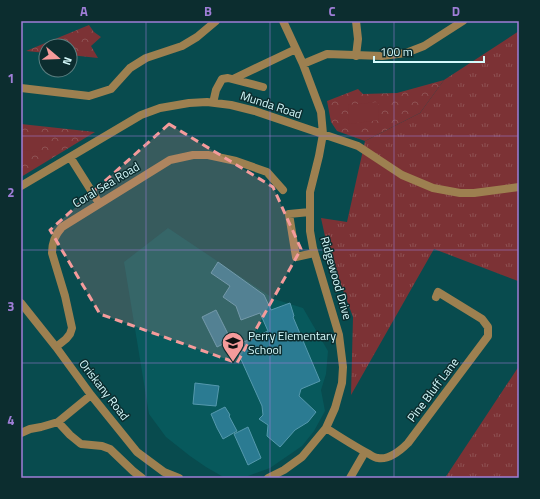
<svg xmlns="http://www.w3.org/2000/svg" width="540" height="499" font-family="'Titillium Web',sans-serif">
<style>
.built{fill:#07595c}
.grass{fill:url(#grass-tufts)}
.park{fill:url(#park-crowns)}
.garden{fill:#7c3235}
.building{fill:#2b7b92;stroke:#5599ae}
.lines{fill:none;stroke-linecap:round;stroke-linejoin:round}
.minor{stroke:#9d8050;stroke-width:8}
.marked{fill:#f59b9b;fill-opacity:0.2;stroke:#f59b9b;stroke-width:3;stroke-dasharray:8 5;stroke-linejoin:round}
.grid{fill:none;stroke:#9f7ed7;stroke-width:1;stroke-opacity:0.55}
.labels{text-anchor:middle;stroke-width:3;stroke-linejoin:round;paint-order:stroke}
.street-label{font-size:12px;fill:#d5fafc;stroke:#0c2d2f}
.poi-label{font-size:12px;fill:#d5fafc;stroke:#0c2d2f;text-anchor:start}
.neatline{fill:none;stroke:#9f7ed7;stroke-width:1.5}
.grid-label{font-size:13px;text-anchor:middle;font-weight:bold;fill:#9f7ed7}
</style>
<defs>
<pattern id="grass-tufts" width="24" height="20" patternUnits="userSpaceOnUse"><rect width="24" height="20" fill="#7c3235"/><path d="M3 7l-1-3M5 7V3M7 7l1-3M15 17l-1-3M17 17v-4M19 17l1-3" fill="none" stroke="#8e5153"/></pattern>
<pattern id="park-crowns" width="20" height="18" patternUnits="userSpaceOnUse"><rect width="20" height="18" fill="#7c3235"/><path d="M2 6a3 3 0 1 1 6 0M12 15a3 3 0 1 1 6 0" fill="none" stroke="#8e5153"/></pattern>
</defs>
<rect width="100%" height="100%" fill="#084b4e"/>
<path class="built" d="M168 228 274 299 303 308 328 351 326 374 321 390 325 411 314 431 302 446 270 468 248 476 225 478 206 467 190 456 166 437 149 414 124 262Z"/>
<path class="grass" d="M519 31V282L518 281 434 249 351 395 353 317 328 250 321 218 347 222 365 141 420 113 444 80Z
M519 366V478H445Z"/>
<path class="park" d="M89 25 94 32 101 37 91 46 98 58 70 55V46H46V53L26 51Z
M444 80 420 113 365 141 337 131 331 122 327 101 358 89 363 94 397 93Z
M21 124 95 132 21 177Z"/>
<path class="garden" d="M378 102 379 120 349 124 348 105Z
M21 132 42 134 41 152 21 150Z"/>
<path class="building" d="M218 262 264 295 271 310 290 303 294 316 293 317 320 381 301 389 299 396 316 412 308 422 295 430 280 447 267 436 268 425 259 419 263 415 262 406 235 346 268 331 260 313 241 320 236 306 223 297 230 286 211 273Z
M216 310 231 340 217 347 202 317Z
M195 383 219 386 216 406 193 404Z
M225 407 230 415 229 416 237 431 223 439 217 428 211 414Z
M248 427 261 458 248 465 234 434Z"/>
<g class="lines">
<path class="minor" d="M356 21 358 39 356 56
M303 64 327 54 382 56 406 53 424 46 463 21
M233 79 296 49
M21 88 89 96 111 89 130 68 146 58 182 46 197 37 216 21
M213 103 216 90 222 79 228 78 263 87
M70 157 99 203
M21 186 141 115 160 108 189 103 207 102 231 105 255 111 358 146 402 175 433 188 460 193H474L519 187
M310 212 289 214 296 257 314 253
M21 303 56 347 91 395 137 452 164 472 179 478
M56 347 66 339 70 334 72 328 65 296 52 253C52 242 55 235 62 227L170 160 193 155H208L236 161 267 172 283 190
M58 422 70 435 81 444 102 446 110 449 133 471 142 478
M326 428C340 437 354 446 369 454 372 456 375 458 378 458 389 460 401 450 408 443L488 336V327L482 319 438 292 436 297
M21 433 30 429 41 427 58 422 91 395
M268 478 284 470 302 457 326 428 335 408 342 383 343 367 339 335 313 248 310 231V192L319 156 323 134 321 112 303 64 283 21
M350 478 365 452"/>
</g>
<path class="marked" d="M169 124 273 187 301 249 237 363 100 314 50 230Z"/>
<path class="grid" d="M146 21V478M270 21V478M394 21V478M21 136H519M21 250H519M21 363H519"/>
<defs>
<g id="school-pin" transform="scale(1.15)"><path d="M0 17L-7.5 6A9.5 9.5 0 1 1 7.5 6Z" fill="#f59b9b" stroke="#0c2d2f"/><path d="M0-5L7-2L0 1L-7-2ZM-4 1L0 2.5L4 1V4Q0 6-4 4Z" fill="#111"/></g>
</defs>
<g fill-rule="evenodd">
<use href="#school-pin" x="233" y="343"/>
</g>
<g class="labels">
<g class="street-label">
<text transform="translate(271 105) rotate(18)" y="4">Munda Road</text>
<text transform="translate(106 185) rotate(-31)" y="4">Coral Sea Road</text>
<text transform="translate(336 278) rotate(74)" y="4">Ridgewood Drive</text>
<text transform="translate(104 390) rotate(52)" y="4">Oriskany Road</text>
<text transform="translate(433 390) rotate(-53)" y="4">Pine Bluff Lane</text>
</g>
<g class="poi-label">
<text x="248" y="340">Perry Elementary<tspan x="248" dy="14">School</tspan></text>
</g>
</g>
<rect width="540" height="499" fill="none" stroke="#0c2d2f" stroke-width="44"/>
<g transform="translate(58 58) rotate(109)"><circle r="19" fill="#0c2d2f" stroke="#5c7f81"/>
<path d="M0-3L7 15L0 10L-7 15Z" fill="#f59b9b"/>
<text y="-6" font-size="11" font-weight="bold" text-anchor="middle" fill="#d5fafc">N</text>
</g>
<path d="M374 56v6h110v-6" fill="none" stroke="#d5fafc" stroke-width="2"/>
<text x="380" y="56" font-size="12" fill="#d5fafc" stroke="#0c2d2f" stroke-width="3" paint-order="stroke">100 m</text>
<rect x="22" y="22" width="496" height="455" class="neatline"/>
<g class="grid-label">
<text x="84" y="16">A</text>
<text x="208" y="16">B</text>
<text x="332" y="16">C</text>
<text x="456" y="16">D</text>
<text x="11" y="83">1</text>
<text x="11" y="197">2</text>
<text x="11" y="311">3</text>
<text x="11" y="425">4</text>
</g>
</svg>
